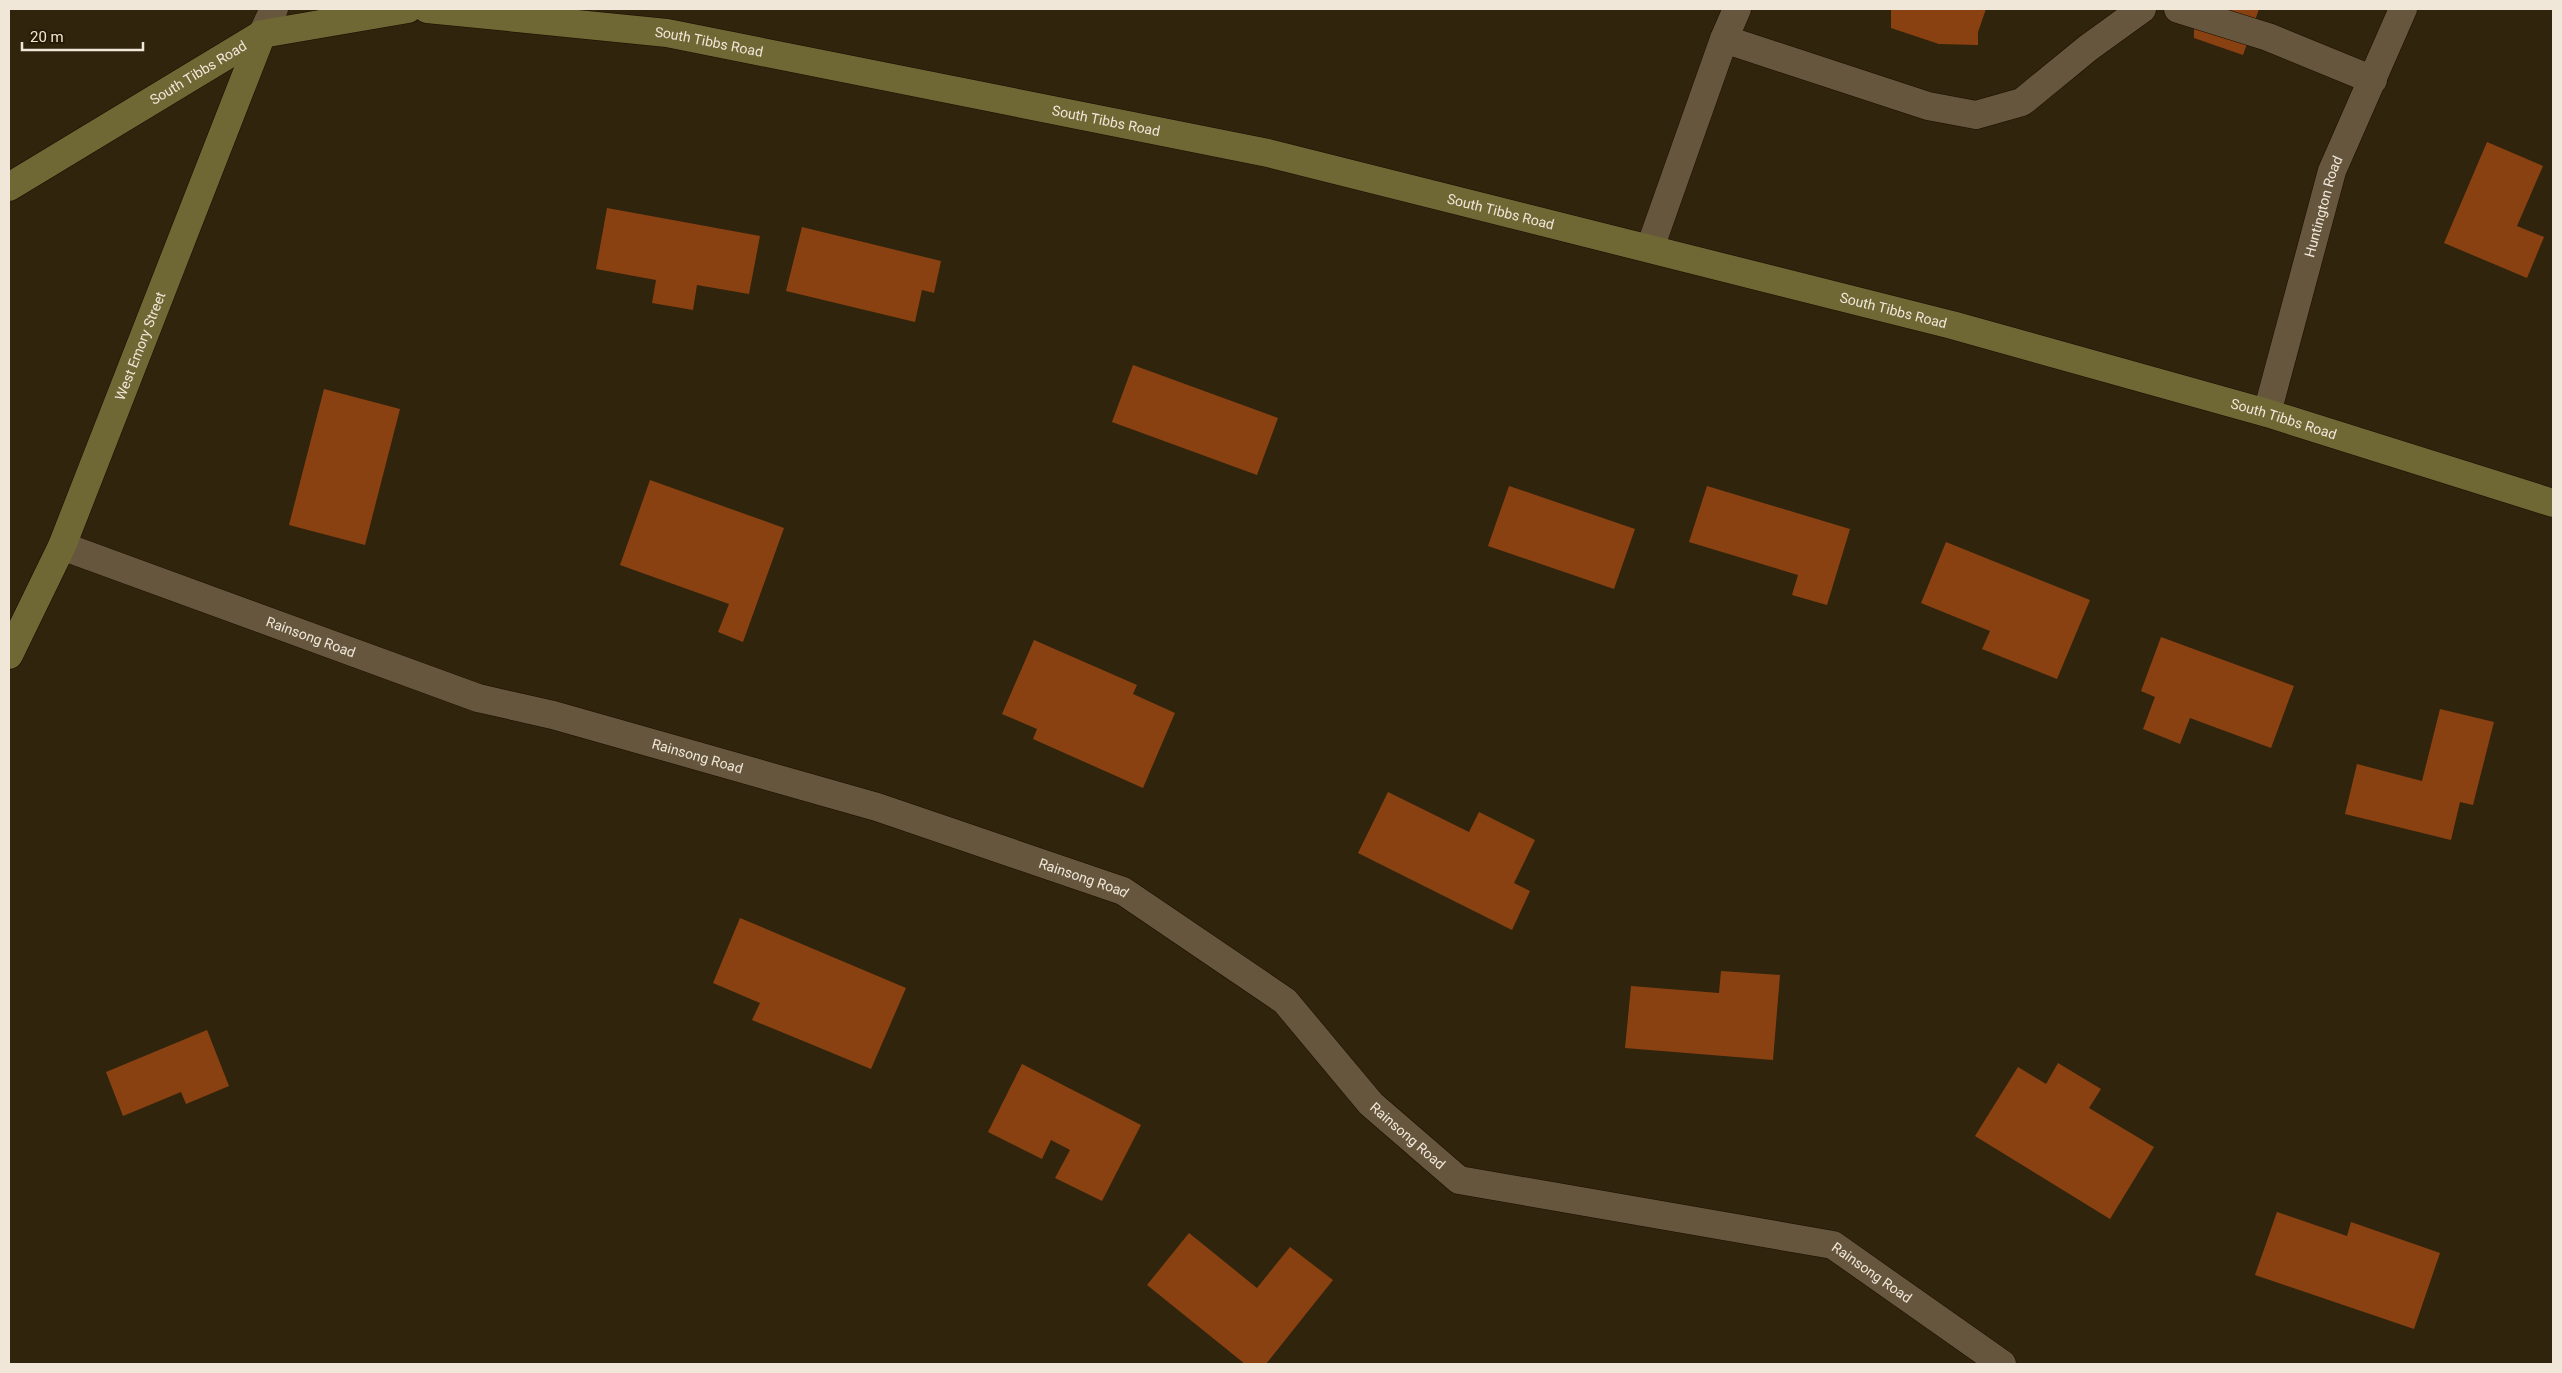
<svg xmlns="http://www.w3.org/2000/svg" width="2562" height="1373" font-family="Roboto,sans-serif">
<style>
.building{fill:#8a4112}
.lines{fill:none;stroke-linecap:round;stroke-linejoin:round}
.street-casing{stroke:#190d00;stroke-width:29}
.secondary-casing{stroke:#190d00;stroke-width:29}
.street{stroke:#65563d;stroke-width:28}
.secondary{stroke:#6f6734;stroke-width:28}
.labels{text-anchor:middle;stroke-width:4;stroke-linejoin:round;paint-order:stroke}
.street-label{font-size:14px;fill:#f0e7d9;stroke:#271b03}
</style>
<rect width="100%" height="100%" fill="#31240c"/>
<path class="building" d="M1891 9H1986L1978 32V45L1939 44 1891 28Z
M2198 9H2259L2243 55 2194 38V21Z
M2487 142 2543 166 2517 226 2544 237 2527 278 2444 243Z
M607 208 760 236 749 294 697 285 693 310 652 303 656 280 596 269Z
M802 227 941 261 934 293 922 290 915 322 786 291Z
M1133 365 1278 418 1257 475 1112 422Z
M324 389 400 409 365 545 289 525Z
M650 480 784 528 743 642 718 632 729 604 620 565Z
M1509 486 1635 529 1614 589 1488 546Z
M1707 486 1850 529 1827 605 1792 595 1798 575 1689 542Z
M1946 542 2090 600 2057 679 1982 649 1990 631 1921 603Z
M2161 637 2294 686 2271 748 2190 718 2180 744 2143 729 2155 697 2141 691Z
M1034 640 1137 685 1133 694 1175 713 1143 788 1033 739 1037 729 1002 714Z
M2440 709 2494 722 2473 805 2460 802 2451 840 2345 814 2357 764 2422 781Z
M1388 792 1469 832 1479 812 1535 840 1514 883 1530 891 1512 930 1358 853Z
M740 918 906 988 871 1069 752 1020 760 1003 713 983Z
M1721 971 1780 975 1773 1060 1625 1048 1631 986 1719 993Z
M207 1030 229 1086 186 1104 181 1092 123 1116 106 1072Z
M2058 1063 2101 1089 2089 1108 2154 1147 2110 1219 1975 1136 2018 1067 2046 1084Z
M1022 1064 1141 1125 1102 1201 1055 1178 1070 1150 1051 1140 1042 1159 988 1132Z
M2277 1212 2347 1236 2351 1222 2440 1253 2414 1329 2255 1275Z
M1189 1233 1257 1288 1290 1247 1333 1280 1266 1364H1245L1147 1285Z"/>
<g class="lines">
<g class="street-casing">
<g id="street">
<path d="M2178 9 2268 37 2373 80"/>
<path d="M262 34 274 9"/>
<path d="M1724 39 1928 106 1976 115 2022 102 2088 48 2142 9"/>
<path d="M1650 248 1724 39 1737 9"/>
<path id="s1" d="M2267 413 2332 171 2403 9"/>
<path id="s2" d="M62 546 478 698 553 715 877 807 1123 891 1285 1001 1371 1104 1459 1180 1833 1245 2002 1364"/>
</g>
</g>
<g class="secondary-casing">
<g id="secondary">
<path id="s3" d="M427 9 667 33 1268 153 1952 325 2267 413 2553 503"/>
<path id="s4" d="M9 187 262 34 408 9"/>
<path id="s5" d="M9 655 62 546 262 34"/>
</g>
</g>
<use href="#street" class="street"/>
<use href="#secondary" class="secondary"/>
</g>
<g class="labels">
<g class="street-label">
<text dy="5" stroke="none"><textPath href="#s3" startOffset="284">South Tibbs Road</textPath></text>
<text dy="5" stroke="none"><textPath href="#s4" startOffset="221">South Tibbs Road</textPath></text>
<text dy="5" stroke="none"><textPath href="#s3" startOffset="689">South Tibbs Road</textPath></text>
<text dy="5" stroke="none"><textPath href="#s1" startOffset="214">Huntington Road</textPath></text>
<text dy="5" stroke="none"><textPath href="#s3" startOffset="1094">South Tibbs Road</textPath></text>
<text dy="5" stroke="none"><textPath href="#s3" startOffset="1499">South Tibbs Road</textPath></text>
<text dy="5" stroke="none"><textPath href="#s5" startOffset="336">West Emory Street</textPath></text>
<text dy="5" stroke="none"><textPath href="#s3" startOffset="1904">South Tibbs Road</textPath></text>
<text dy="5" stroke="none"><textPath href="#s2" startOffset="265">Rainsong Road</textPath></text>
<text dy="5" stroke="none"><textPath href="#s2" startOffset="670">Rainsong Road</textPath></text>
<text dy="5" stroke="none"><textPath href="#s2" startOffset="1075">Rainsong Road</textPath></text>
<text dy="5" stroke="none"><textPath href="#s2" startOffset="1495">Rainsong Road</textPath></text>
<text dy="5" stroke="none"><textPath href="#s2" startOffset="1990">Rainsong Road</textPath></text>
</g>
</g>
<rect width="2562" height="1373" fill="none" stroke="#f0e7d9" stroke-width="20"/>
<path d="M22 42v8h121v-8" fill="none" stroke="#f0e7d9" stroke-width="2.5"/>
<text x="30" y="42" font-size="15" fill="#f0e7d9" stroke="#271b03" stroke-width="4" paint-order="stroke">20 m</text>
</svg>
